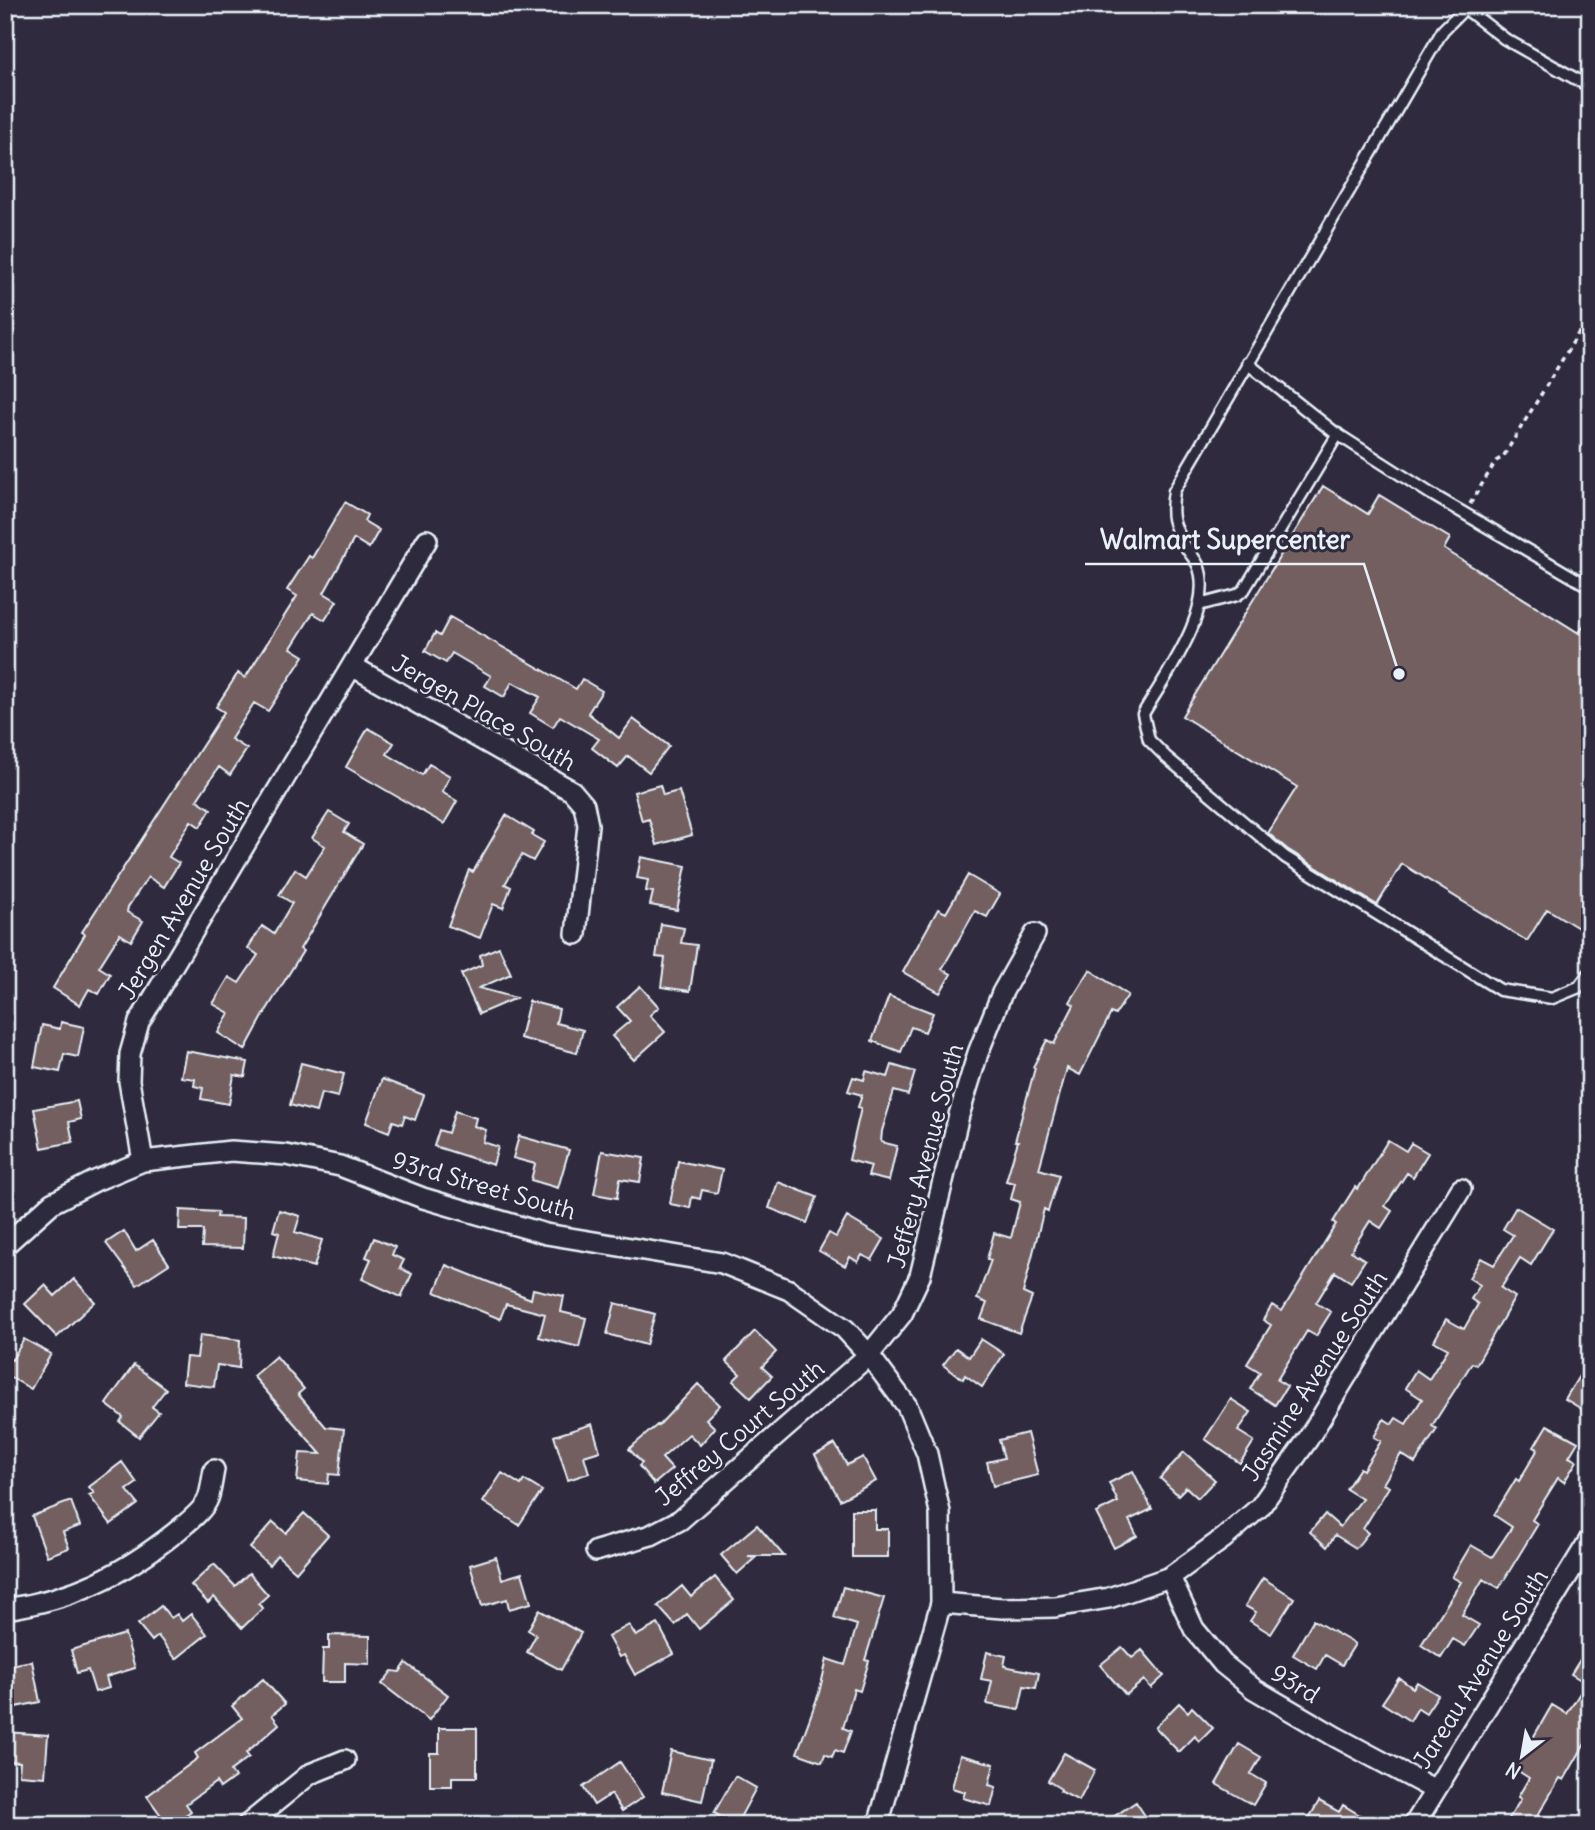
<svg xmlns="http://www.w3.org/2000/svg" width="1595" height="1830" font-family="Delius,sans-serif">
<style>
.building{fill:#735e60;stroke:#e8f1f8;stroke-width:2}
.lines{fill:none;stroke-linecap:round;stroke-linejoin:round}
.service-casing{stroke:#e8f1f8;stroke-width:15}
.minor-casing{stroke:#e8f1f8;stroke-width:24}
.path{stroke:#e8f1f8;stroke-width:3.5;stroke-dasharray:5 5;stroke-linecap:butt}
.service{stroke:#2f2a3d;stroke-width:10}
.minor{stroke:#2f2a3d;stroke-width:19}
.labels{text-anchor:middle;stroke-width:6;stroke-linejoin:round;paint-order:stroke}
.street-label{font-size:24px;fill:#e8f1f8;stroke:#2f2a3d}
.leader{fill:none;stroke:#e8f1f8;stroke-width:2.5}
.callout-dot{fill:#e8f1f8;stroke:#2f2a3d;stroke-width:2.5}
.callout-label{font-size:26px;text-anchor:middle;font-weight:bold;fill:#e8f1f8;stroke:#2f2a3d;stroke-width:6;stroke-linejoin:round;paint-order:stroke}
</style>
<rect width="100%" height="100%" fill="#2f2a3d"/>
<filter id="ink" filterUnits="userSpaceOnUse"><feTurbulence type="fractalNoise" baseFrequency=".0143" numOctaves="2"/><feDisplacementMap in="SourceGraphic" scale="14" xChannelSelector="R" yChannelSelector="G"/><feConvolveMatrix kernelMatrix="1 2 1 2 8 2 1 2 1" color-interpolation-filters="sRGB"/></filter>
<g filter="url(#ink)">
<path class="building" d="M1323 486 1368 514 1379 495 1450 538 1444 549 1579 633 1590 615V935L1547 909 1527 941 1402 864 1377 905 1287 849 1268 833 1297 787 1182 716Z
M345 502 367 515 364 521 379 530 369 548 354 539 324 593 337 601 325 620 313 613 291 648 304 656 268 711 254 703 231 739 247 749 230 775 219 767 197 800 211 809 200 827 191 821 169 857 179 863 164 887 148 877 128 907 127 912 143 921 131 941 120 934 99 967 110 974 99 994 89 989 80 1005 53 988 85 934 82 932 224 712 216 707 238 673 245 678 297 596 287 590 309 556 312 558Z
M450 617 576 689 582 679 602 691 588 713 619 738 633 719 669 746 649 772 628 756 618 768 592 748 599 739 560 716 553 727 530 713 540 697 512 682 504 697 485 686 491 676 452 653 446 663 425 651 435 633 440 636Z
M368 728 394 743 387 754 422 775 429 764 450 776 442 792 457 801 444 824 346 767Z
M660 785 663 795 679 791 692 835 657 845 649 819 642 821 634 792Z
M329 812 349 824 344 832 363 844 300 949 303 951 266 1011 245 1050 218 1033 229 1013 213 1004 229 977 239 983 258 955 248 948 262 926 274 934 292 903 279 895 295 869 306 876 325 846 312 838Z
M506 815 534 832 532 835 544 842 533 861 522 855 505 884 511 887 503 908 493 904 480 938 448 926 469 870 473 872Z
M641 857 686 866 677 910 650 905 653 892 646 891 648 880 637 878Z
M968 875 1000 894 987 917 975 911 942 969 951 974 940 993 903 972 938 909 946 913Z
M661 924 684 928 681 943 697 945 690 991 661 987 665 958 656 957Z
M499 947 511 974 479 988 516 998 479 1014 461 974 482 965 480 955Z
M1090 970 1128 995 1115 1015 1111 1013 1080 1075 1067 1068 1039 1169 1059 1175 1048 1211 1044 1209 1023 1293 1032 1297 1019 1333 981 1319 987 1303 977 1299 991 1260 987 1259 994 1233 1011 1238 1020 1202 1011 1199 1015 1183 1006 1181 1018 1141H1015L1035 1068 1033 1067 1047 1040 1054 1044 1074 1005 1070 1002Z
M640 986 659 1007 650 1015 665 1032 634 1060 612 1036 630 1021 617 1007Z
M889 996 933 1013 925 1032 911 1027 901 1052 872 1041Z
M529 1001 559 1009 556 1023 583 1030 577 1053 520 1038Z
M61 1022 84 1027 78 1057 64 1054 60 1072 34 1067 42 1025 60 1029Z
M186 1051 248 1062 245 1077 234 1075 229 1104 201 1099 203 1088 194 1086 195 1079 181 1077Z
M301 1063 344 1074 338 1097 321 1093 316 1112 290 1105Z
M892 1065 915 1072 908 1095 894 1091 882 1131 881 1142 897 1146 889 1181 868 1176 871 1166 849 1160 861 1108 858 1107 862 1095 848 1091 853 1077 864 1080 866 1071 888 1077Z
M382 1079 424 1095 415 1120 405 1116 402 1124 393 1121 389 1132 366 1123Z
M77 1101 81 1119 69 1122 73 1142 42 1148 34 1109Z
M455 1111 476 1118 474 1126 486 1130 483 1142 498 1147 493 1165 434 1146 439 1130 448 1133Z
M519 1136 569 1150 558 1188 531 1180 535 1164 513 1158Z
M1388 1140 1406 1151 1411 1143 1428 1153 1413 1177 1407 1173 1385 1206 1392 1211 1381 1228 1370 1221 1351 1251 1365 1260 1351 1282 1335 1272 1316 1303 1331 1312 1316 1336 1307 1331 1277 1380 1287 1386 1275 1405 1250 1389 1260 1372 1247 1364 1271 1325 1263 1320 1272 1305 1282 1311 1336 1224 1333 1222 1355 1187 1358 1189Z
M602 1151 644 1158 640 1182 620 1179 617 1198 594 1194Z
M678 1161 722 1170 717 1193 702 1190 700 1199 692 1197 690 1208 670 1204Z
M778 1182 817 1197 807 1223 769 1208Z
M1516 1207 1553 1229 1531 1265 1520 1258 1501 1288 1515 1297 1476 1365 1472 1363 1432 1426 1437 1429 1415 1463 1401 1454 1383 1484 1389 1487 1363 1529 1368 1533 1356 1548 1335 1535 1327 1547 1310 1532 1325 1514 1340 1527 1362 1499 1346 1489 1360 1468 1363 1470 1381 1441 1374 1437 1384 1419 1392 1424 1396 1418 1406 1424 1422 1399 1405 1388 1416 1370 1429 1379 1448 1349 1434 1341 1446 1319 1464 1329 1478 1304 1471 1299 1480 1285 1469 1278 1481 1258 1494 1265 1513 1235 1503 1229Z
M180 1210 218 1212 217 1217 244 1218 243 1248 202 1247 203 1230H179Z
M279 1210 300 1216 295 1232 322 1240 314 1267 273 1256 279 1233 273 1231Z
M847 1217 884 1239 872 1260 862 1255 858 1262 850 1257 845 1266 819 1251 829 1233 836 1237Z
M124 1231 136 1251 153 1240 169 1264 137 1285 106 1243Z
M374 1238 395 1247 392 1255 404 1260 400 1268 412 1274 401 1297 362 1279 371 1259 366 1257Z
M446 1265 531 1299 533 1289 564 1296 561 1312 586 1318 579 1347 539 1337 545 1314 506 1304 500 1319 435 1292Z
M74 1279 95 1302 57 1337 25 1304 45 1285 55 1296Z
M615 1303 655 1314 646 1345 607 1334Z
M755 1331 776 1352 762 1367 772 1376 751 1398 733 1381 740 1374 726 1361Z
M200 1335 240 1340 239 1368 217 1365 214 1387 183 1383 186 1357 197 1358Z
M24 1339 51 1354 31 1389 5 1374V1357L12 1360Z
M981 1339 1004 1354 982 1387 965 1375 963 1379 943 1365 956 1348 969 1357Z
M276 1356 304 1389 298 1394 326 1427 344 1429 339 1475 329 1474 328 1484 297 1481 300 1453 321 1454 253 1376Z
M1590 1358V1414L1565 1399Z
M134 1365 166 1389 152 1407 159 1412 139 1437 120 1422 123 1417 106 1404Z
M698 1384 720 1405 706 1419 715 1428 700 1445 689 1434 662 1458 672 1469 654 1484 639 1466 642 1463 629 1449 657 1425 658 1426Z
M1231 1399 1251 1412 1238 1431 1254 1441 1240 1463 1205 1439Z
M592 1424 600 1451 584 1456 589 1473 568 1480 554 1436Z
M1547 1425 1578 1442 1569 1457 1577 1461 1564 1482 1558 1478 1532 1520 1538 1524 1499 1588 1483 1579 1462 1615 1479 1625 1465 1646 1453 1639 1441 1658 1421 1645 1461 1582 1452 1577 1471 1545 1492 1557 1512 1527 1494 1515 1516 1479 1519 1481 1538 1449 1534 1447Z
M1027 1433 1038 1475 993 1486 987 1462 1004 1458 999 1440Z
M835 1444 847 1465 863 1457 876 1481 840 1500 815 1455Z
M1184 1452 1215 1480 1198 1498 1186 1487 1178 1495 1160 1478Z
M122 1462 137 1483 127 1490 138 1504 111 1524 89 1495 94 1493 89 1487Z
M1133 1471 1152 1509 1129 1520 1137 1536 1114 1548 1096 1513 1118 1502 1109 1483Z
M502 1473 521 1485 524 1480 542 1491 519 1525 483 1502Z
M71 1501 80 1526 63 1532 69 1548 47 1556 32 1516Z
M852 1510H875V1529H888V1557H852Z
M304 1513 328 1535 296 1572 277 1555 269 1565 250 1548 273 1522 286 1533Z
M757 1525 784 1556H748L755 1558 737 1574 721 1555Z
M496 1557 502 1579 522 1573 531 1603 509 1609 507 1599 482 1606 470 1565Z
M214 1564 235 1586 249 1573 268 1595 258 1604 263 1608 242 1628 214 1597 208 1603 191 1585Z
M715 1577 734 1600 699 1629 687 1614 675 1625 658 1606 682 1586 691 1597Z
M1263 1578 1294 1598 1271 1634 1250 1621 1256 1612 1245 1606Z
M843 1587 884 1598 865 1660 869 1661 860 1691 854 1689 843 1728 851 1731 843 1753 835 1750 832 1757 825 1754 822 1762 797 1753 819 1693 827 1659 845 1665 857 1625 834 1618Z
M161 1606 171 1618 177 1614 182 1621 191 1614 207 1634 176 1659 158 1636 152 1641 138 1624Z
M539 1610 581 1633 561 1670 527 1652 536 1635 528 1630Z
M1313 1620 1355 1644 1342 1665 1325 1655 1317 1669 1293 1655Z
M658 1624 674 1654 635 1675 624 1655 619 1657 608 1637 629 1625 636 1636Z
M125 1634 135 1668 106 1677 109 1688 95 1692 88 1670 77 1673 71 1650Z
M329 1635 370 1636V1664L345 1663V1682H322L323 1649H329Z
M1590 1644V1735L1564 1780 1560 1778 1532 1825H1505L1521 1799 1518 1797 1529 1778 1515 1769 1552 1705 1567 1714 1586 1683 1571 1674Z
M1122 1647 1132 1658 1142 1650 1164 1676 1151 1688 1144 1680 1126 1695 1100 1665Z
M987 1652 1006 1656 1004 1666 1039 1673 1036 1688 1024 1686 1019 1710 987 1704 992 1681 981 1679Z
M32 1661 40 1702 11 1708 5 1666Z
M406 1663 448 1695 429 1720 382 1684 392 1671 400 1672Z
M1399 1678 1413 1688 1417 1682 1438 1695 1426 1713 1418 1708 1410 1721 1382 1703Z
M263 1679 285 1704 272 1715 279 1724 246 1753 249 1757 230 1771 235 1777 220 1788 216 1782 186 1804 191 1811 172 1825H168L147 1796 198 1758 195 1753 242 1718 232 1706Z
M1179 1703 1188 1712 1192 1707 1213 1728 1199 1742 1195 1736 1179 1752 1155 1727Z
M439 1728H477V1777H452V1786H430V1753H439Z
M5 1732 48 1735 45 1777 19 1775 20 1762 5 1761Z
M1239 1744 1261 1757 1251 1774 1266 1783 1253 1805 1216 1784Z
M671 1751 711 1760 702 1801 662 1792Z
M1064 1753 1095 1770 1079 1801 1060 1791 1061 1789 1048 1781Z
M960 1755 994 1764 989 1785 996 1787 991 1806 963 1798 965 1792 952 1788Z
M620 1762 643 1797 622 1811 611 1794 594 1805 583 1787Z
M735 1776 756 1788 736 1825 714 1813Z
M1319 1801 1339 1812 1343 1805 1376 1825H1305Z
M1136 1802 1151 1825H1101Z"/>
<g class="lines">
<g class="service-casing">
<path id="service" d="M1462 6 1505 39 1590 87
M1464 9 1443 30 1174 491C1170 516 1172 524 1186 547 1189 553 1195 558 1198 565 1216 609 1165 676 1143 714L1149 740 1166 757 1285 857 1500 990 1552 998 1579 987 1590 972
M1247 363 1334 432 1431 494 1590 587
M1199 605 1237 595 1244 590 1338 434"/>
</g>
<g class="minor-casing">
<path id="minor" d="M352 666 572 791 584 805 588 825 576 934
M143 1161 129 1081 130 1054 139 1022 427 540
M5 1245 52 1203 95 1181 143 1161 231 1151 286 1155 340 1166 423 1198 546 1234 722 1263 789 1290 845 1329 869 1355 907 1406 927 1454 940 1512 941 1603 878 1825
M596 1551 651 1535 680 1520 869 1355 902 1314 920 1276 959 1115 978 1053 1002 993 1035 934
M1170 1577 1194 1629 1223 1664 1254 1689 1336 1737 1435 1790
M941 1603 1002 1608 1055 1607 1109 1598 1170 1577 1224 1538 1260 1507 1308 1439 1461 1189
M5 1609C74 1599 122 1575 176 1532 185 1524 201 1513 207 1501 211 1493 212 1479 214 1470
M247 1825 310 1774 345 1760
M1414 1825 1590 1539"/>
</g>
<path class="path" d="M1470 504 1496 461 1503 457 1590 314"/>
<use href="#service" class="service"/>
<use href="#minor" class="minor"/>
</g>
</g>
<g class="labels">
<g class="street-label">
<text transform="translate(484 713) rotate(30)" y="8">Jergen Place South</text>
<text transform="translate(184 899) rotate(-59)" y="8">Jergen Avenue South</text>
<text transform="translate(926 1156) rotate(-75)" y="8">Jeffery Avenue South</text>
<text transform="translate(484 1186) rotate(16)" y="8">93rd Street South</text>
<text transform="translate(1315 1376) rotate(-57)" y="8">Jasmine Avenue South</text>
<text transform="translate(740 1433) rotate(-40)" y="8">Jeffrey Court South</text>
<text transform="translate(1481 1669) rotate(-58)" y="8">Jareau Avenue South</text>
<text transform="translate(1295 1684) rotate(31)" y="8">93rd</text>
</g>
</g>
<path class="leader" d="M1399 674L1364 564H1085"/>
<circle class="callout-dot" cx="1399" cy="674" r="7"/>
<g class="callout-label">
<text x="1225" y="549">Walmart Supercenter</text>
</g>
<rect width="1595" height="1830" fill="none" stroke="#2f2a3d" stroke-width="28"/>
<rect x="14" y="14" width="1567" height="1802" fill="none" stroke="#e8f1f8" stroke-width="2.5" filter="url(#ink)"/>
<g transform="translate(1522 1756) rotate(211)" stroke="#2f2a3d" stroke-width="5" paint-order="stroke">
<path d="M0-5L12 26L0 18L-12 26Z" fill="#e8f1f8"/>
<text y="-10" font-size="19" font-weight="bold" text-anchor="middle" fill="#e8f1f8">N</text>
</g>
</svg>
